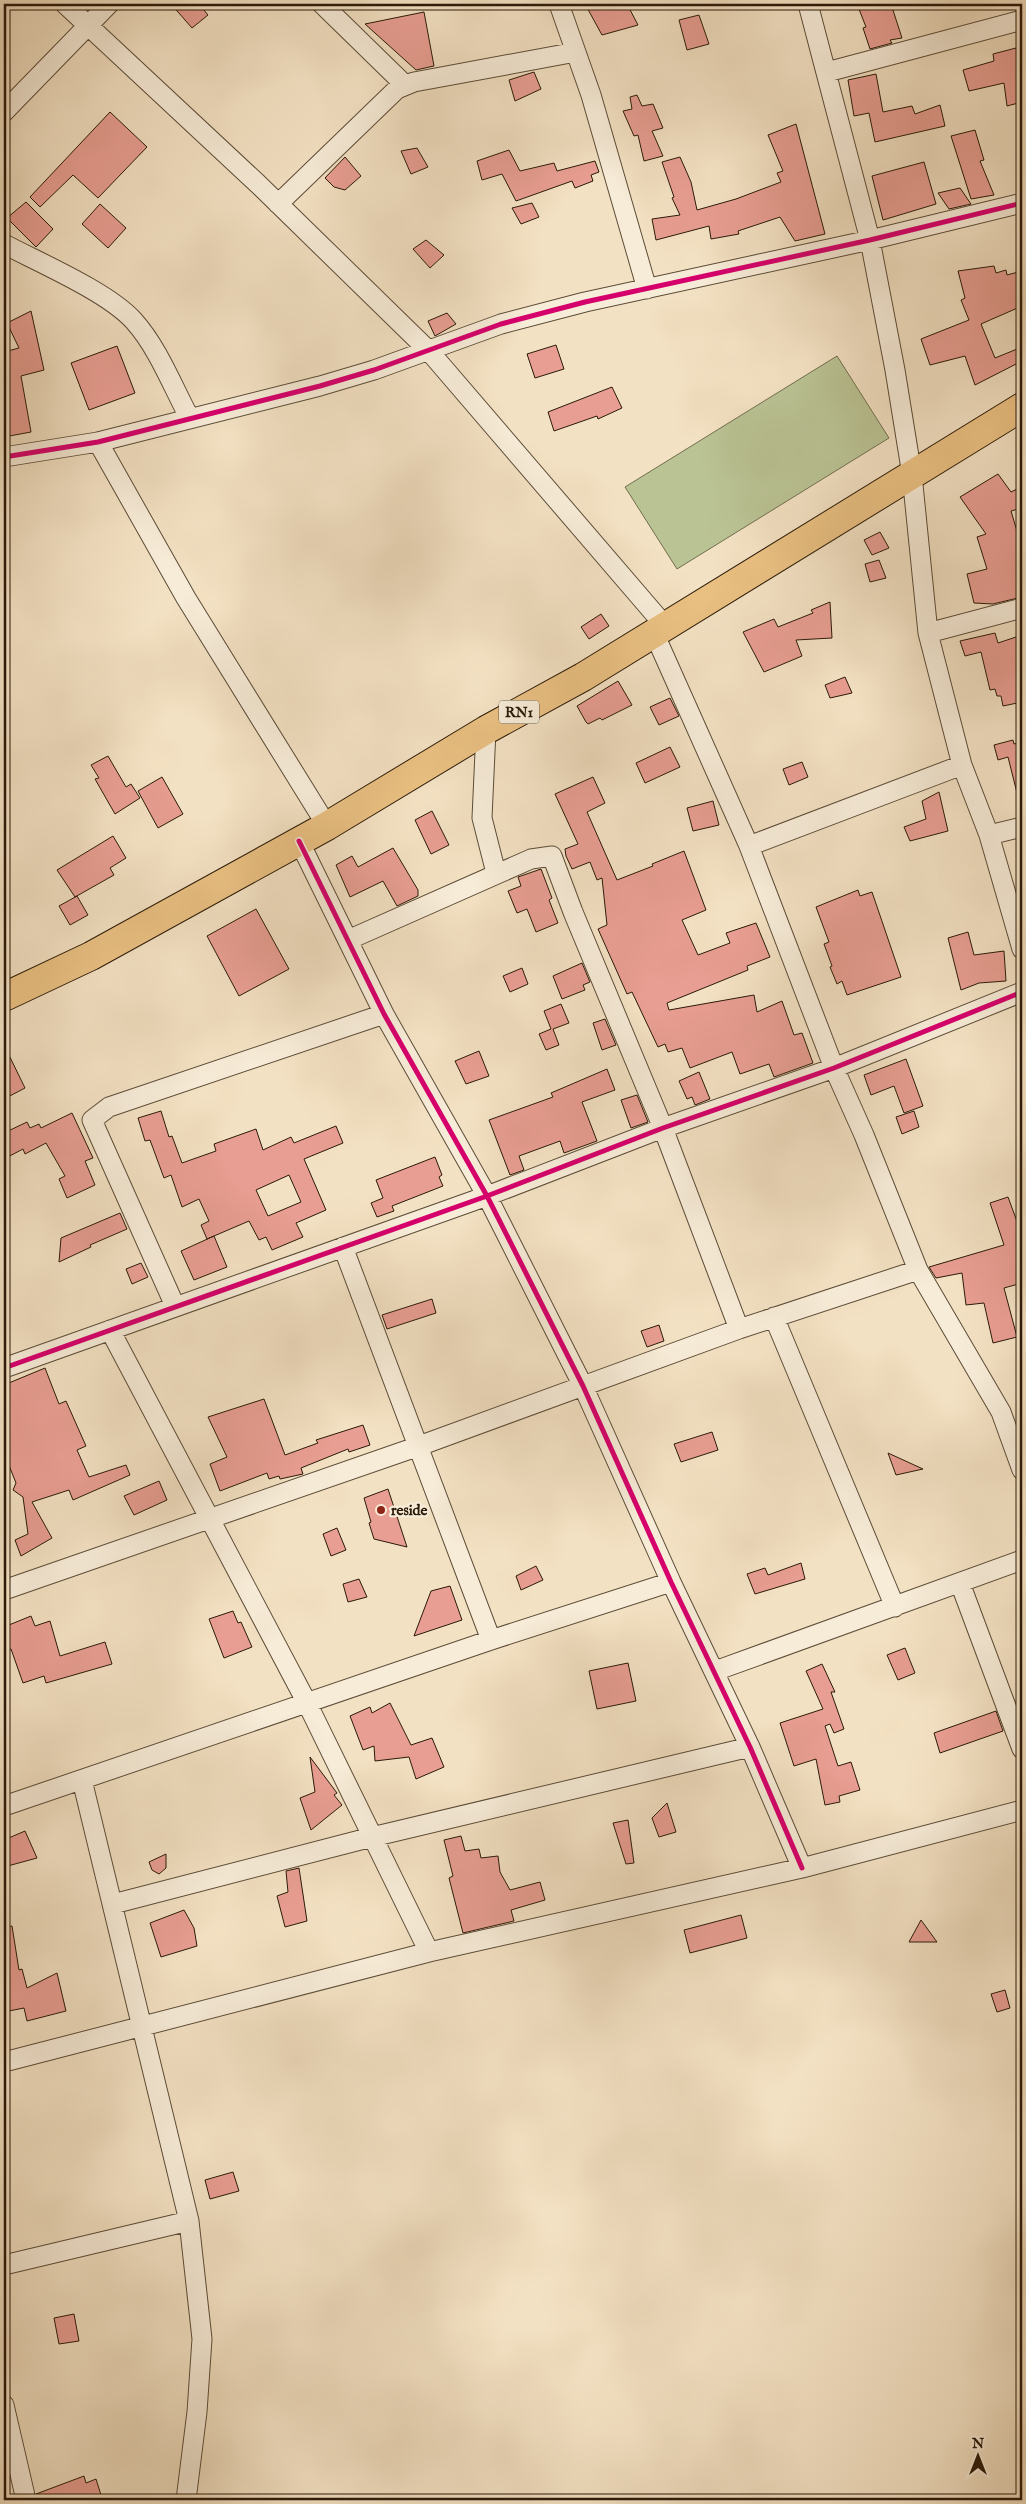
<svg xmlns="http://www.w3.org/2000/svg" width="1026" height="2504" font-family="'IM FELL English',serif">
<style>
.garden{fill:#bac394;stroke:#726e4e}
.building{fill:#e89e92;stroke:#2a1a08;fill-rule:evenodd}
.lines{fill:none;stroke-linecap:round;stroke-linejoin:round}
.street-casing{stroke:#5c4c37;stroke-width:21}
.highway-casing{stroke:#2a1a08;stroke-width:30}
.street{stroke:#f7ecd8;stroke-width:19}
.highway{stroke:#eac082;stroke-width:28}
.cycleway-casing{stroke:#f7ecd8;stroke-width:8}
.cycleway{stroke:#d6006c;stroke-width:5}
.poi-dot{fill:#8f2418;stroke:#f7ecd8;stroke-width:2}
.labels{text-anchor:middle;stroke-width:4.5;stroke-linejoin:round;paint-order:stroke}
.shield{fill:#f7ecd8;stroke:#685946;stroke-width:1}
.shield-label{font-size:14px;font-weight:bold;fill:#2a1a08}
.poi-label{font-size:15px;font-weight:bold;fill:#2a1a08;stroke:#f7ecd8;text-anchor:start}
</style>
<rect width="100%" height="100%" fill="#f3e1c3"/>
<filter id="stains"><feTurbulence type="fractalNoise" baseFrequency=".004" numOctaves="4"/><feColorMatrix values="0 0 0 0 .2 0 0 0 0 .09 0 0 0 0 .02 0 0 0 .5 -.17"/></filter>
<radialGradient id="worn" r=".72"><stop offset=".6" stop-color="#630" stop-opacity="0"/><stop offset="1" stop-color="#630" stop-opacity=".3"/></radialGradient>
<path class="garden" d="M837 356 889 438 677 569 625 487Z"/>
<path class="building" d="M171 4H199L208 15 192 28Z
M585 4H627L638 25 602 35Z
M857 4H891L902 38 890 40 892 43 870 49 863 28 866 27Z
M424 12 434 66 416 70 365 24Z
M699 15 709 44 687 50 679 20Z
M1016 48 1022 75V102L1007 106 1004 83 969 91 963 70 994 61 993 54Z
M534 72 541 89 515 101 509 80Z
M876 74 883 112 912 106 915 114 940 105 945 126 875 142 869 113 854 116 848 80Z
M637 95 642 106 653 104 663 128 652 131 663 156 644 161 638 135 634 136 623 111 632 109 630 97Z
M110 112 147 147 98 198 73 175 40 207 30 197Z
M796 124 825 234 795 241 780 217 738 231 739 234 711 239 709 226 656 240 652 219 680 215 672 198 674 197 662 162 680 157 691 182 697 210 736 199 781 182 777 173 783 171 768 135Z
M975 130 984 160 980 161 994 195 971 199 951 136Z
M417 148 428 167 411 174 401 151Z
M509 150 520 171 554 163 557 171 595 161 599 172 591 175 593 181 575 188 572 181 516 201 502 174 482 180 477 161Z
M345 157 361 176 345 190 334 187 325 178Z
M924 162 936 204 883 220 872 176Z
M960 188 971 204 949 209 938 193Z
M26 202 53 229 36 247 7 218Z
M532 203 539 217 521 224 512 208Z
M100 204 126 228 108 248 82 224Z
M426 240 444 255 430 268 413 249Z
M994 266 996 273 1006 270 1007 275 1022 271V306L981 324 995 358 1022 347V361L975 385 965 356 930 365 921 339 969 320 961 300 965 298 958 271Z
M31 311 44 370 21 376 31 432 4 437V352L19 348 7 323Z
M447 313 456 324 435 336 428 321Z
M556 345 564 369 535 378 527 354Z
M117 346 135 393 89 410 71 363Z
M612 387 622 408 598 419 597 416 554 431 548 412Z
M998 474 1011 492 1019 488 1022 508 1011 511 1022 548V597L993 604 974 603 967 574 987 569 977 537 986 534 960 497Z
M880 532 889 548 872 555 864 540Z
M879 560 886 578 870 582 865 564Z
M830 602 832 638 796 640 802 656 764 672 743 632 774 619 778 627 813 613 811 610Z
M601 614 609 626 589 639 581 627Z
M995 633 998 643 1022 635V702L1003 706 1001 696H997L995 689 990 690 981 652 965 656 960 641Z
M845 677 852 693 830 698 825 685Z
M618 681 632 705 602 720 600 718 588 724 586 722 577 706Z
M670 698 679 716 659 725 650 707Z
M1013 740 1014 744 1022 742V792L1017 793 1008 757 998 760 994 745Z
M670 747 680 767 645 783 636 763Z
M108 756 126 787 131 784 140 798 115 814 95 779 99 778 91 765Z
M802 762 808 777 789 785 783 769Z
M162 777 183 814 158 828 138 791Z
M593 777 605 803 587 812 617 880 653 866 652 864 684 851 706 910 682 920 698 955 730 943 726 933 756 923 770 957 747 966 748 970 667 1003 669 1010 754 995 757 1012 782 1001 794 1035 802 1033 813 1063 774 1077 769 1064 740 1074 732 1052 690 1068 682 1048 668 1052 665 1044 658 1047 632 992 627 994 598 929 607 925 602 878 597 880 590 862 572 869 566 856 565 849 578 844 555 794Z
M939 792 948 831 910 841 904 827 926 819 922 801Z
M713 801 719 825 693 831 687 808Z
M432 811 449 845 431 854 415 820Z
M113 836 126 858 110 868 114 875 75 897 57 870Z
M393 848 418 890V896L397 906 383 881 350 897 336 865 352 856 358 867Z
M541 869 552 898 549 900 558 923 536 932 527 909 517 913 508 891 521 886 518 877Z
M858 890 860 896 872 892 901 977 847 995 842 981 837 984 830 967 832 966 824 944 829 942 816 907Z
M77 896 88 915 70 925 59 906Z
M256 909 289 969 239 996 207 936Z
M968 932 974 955 1004 951 1006 981 979 983 961 990 948 938Z
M582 963 590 982 583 985 585 990 562 999 553 976Z
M522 968 528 984 510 992 503 976Z
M561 1004 569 1023 553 1029 559 1045 546 1050 539 1034 551 1029 544 1011Z
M605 1019 616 1045 602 1050 593 1023Z
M4 1045 25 1088 4 1099Z
M479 1051 489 1076 466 1084 455 1061Z
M906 1059 923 1106 904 1113 894 1086 871 1095 864 1075Z
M607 1069 615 1090 582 1102 597 1141 564 1153 560 1141 519 1156 524 1170 510 1175 489 1120 553 1097 551 1093Z
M699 1072 710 1099 695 1105 692 1097 687 1099 679 1081Z
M637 1095 648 1122 631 1128 621 1100Z
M161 1111 169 1137 172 1136 182 1163 216 1151 214 1144 256 1129 263 1150 291 1137 294 1143 336 1126 343 1143 304 1159 326 1210 296 1223 303 1237 272 1250 266 1237 259 1240 249 1221 207 1239 201 1225 209 1221 199 1199 182 1207 171 1175 164 1178 150 1140 145 1141 138 1118ZM289 1175 301 1202 268 1216 256 1190Z
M914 1111 919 1127 902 1134 896 1117Z
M72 1113 93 1158 85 1161 95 1185 67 1198 59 1179 65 1176 46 1143 25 1154 23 1149 4 1159V1133L27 1122 30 1128 39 1124 41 1128Z
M435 1157 442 1175 439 1177 443 1186 392 1206 394 1211 377 1217 371 1203 383 1198 376 1180Z
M1008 1197 1022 1235V1283L1004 1288 1017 1337 993 1343 984 1303 966 1305 962 1273 936 1278 929 1267 1004 1245 990 1203Z
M120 1213 127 1229 90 1245 91 1247 59 1262 61 1238Z
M214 1236 227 1267 194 1280 181 1251Z
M141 1263 148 1277 132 1284 126 1269Z
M432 1299 436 1313 387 1329 382 1315Z
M659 1325 664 1341 647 1347 641 1331Z
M45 1368 59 1404 66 1401 86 1446 77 1450 89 1477 126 1465 130 1475 73 1500 69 1490 32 1502 52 1538 21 1556 15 1540 28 1534 23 1497 13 1490 16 1483 4 1453V1385Z
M264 1399 285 1455 318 1443 316 1440 363 1425 370 1445 349 1452 348 1449 301 1468 303 1474 280 1479 279 1476 269 1479 267 1473 220 1491 210 1464 227 1457 208 1417Z
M712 1432 718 1450 681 1462 674 1444Z
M888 1453 923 1469 896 1475Z
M159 1481 167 1500 134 1515 124 1496Z
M388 1489 407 1547 374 1539 369 1523 371 1522 364 1498Z
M337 1528 346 1550 331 1556 323 1534Z
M801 1563 805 1579 755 1594 747 1574 765 1568 768 1575Z
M536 1566 543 1580 521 1590 516 1576Z
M359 1579 367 1597 348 1602 343 1584Z
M450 1586 462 1620 414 1636 431 1591Z
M233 1611 238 1623 241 1622 252 1647 224 1658 209 1619Z
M31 1616 35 1626 50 1621 60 1656 105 1642 112 1664 46 1683 44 1676 23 1683 11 1649 4 1651V1627Z
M905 1648 915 1673 898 1680 887 1655Z
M628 1663 636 1701 597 1709 589 1671Z
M822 1664 835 1692H831L844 1729 834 1733 830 1724 825 1726 838 1766 851 1762 860 1790 839 1796 840 1802 825 1805 816 1759 794 1766 780 1723 823 1709 806 1671Z
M390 1703 411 1745 432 1738 444 1767 416 1779 409 1757 375 1761 374 1746 363 1750 350 1716 370 1707 372 1713Z
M996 1711 1003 1731 940 1753 934 1733Z
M310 1757 337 1793 334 1795 342 1805 311 1830 300 1798 315 1792Z
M667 1803 676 1832 659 1837 652 1818Z
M628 1820 634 1863 626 1864 613 1823Z
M25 1831 37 1858 4 1867V1840Z
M461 1836 465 1851 479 1849 481 1858 498 1856 500 1872 510 1890 540 1882 545 1900 511 1910 514 1921 463 1933 449 1878 453 1876 444 1840Z
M166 1854V1868L159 1874 152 1870 149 1862Z
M299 1868 307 1921 285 1927 277 1896 288 1892 286 1871Z
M184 1910 194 1928 197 1946 161 1957 150 1923Z
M741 1915 747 1938 690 1953 684 1930Z
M921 1920 937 1942H909Z
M12 1926 19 1970 22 1969 27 1988 57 1973 66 2011 27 2021 24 2008 4 2012V1927Z
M1005 1990 1010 2008 997 2012 991 1994Z
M233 2172 239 2191 210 2199 205 2180Z
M74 2314 79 2341 59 2344 54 2318Z
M84 2476 86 2483 96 2479 101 2495 84 2500H37L36 2494Z"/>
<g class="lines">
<g class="street-casing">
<path id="street" d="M65 4 258 184 429 351 665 626
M322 4 405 85
M559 4 591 95 647 289
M808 4 870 240 895 370 912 475 928 633 962 765 989 835 1022 949
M827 72 1022 20
M4 112 109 4
M278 204 397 89 414 82 576 52
M4 244C40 263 108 292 134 321 158 348 172 385 189 417
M98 442 186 598 327 826
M4 457 98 442 320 386 374 370 501 324 585 302 870 240 1022 203
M654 633 749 846 834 1068 864 1135 918 1270 1001 1412 1022 1470
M928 633 1022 608
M486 730 482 818 496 873
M989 835 1022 827
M299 841 384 1014 487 1196 583 1386 671 1582 750 1747 802 1868
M749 846 962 765
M348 940 531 859 552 856 573 912 663 1128 739 1329
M343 1247 491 1640
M175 1306 92 1120 109 1107 384 1014
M774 1317 895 1607
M110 1330 307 1703 429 1952
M4 1368 487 1196 663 1128 834 1068 1022 992
M960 1583 1022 1749
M4 1590 419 1446 739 1329 918 1270
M715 1671 1022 1560
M82 1780 189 2221 202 2339 197 2412 186 2500
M4 1806 491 1640 671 1582
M113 1904 372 1837 750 1747
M4 2062 429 1952 802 1868 1022 1810
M4 2265 189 2221
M4 2405 26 2500"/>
</g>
<g class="highway-casing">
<path id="highway" d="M4 997 91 956 327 826 486 730 583 677 1022 407"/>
</g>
<use href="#street" class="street"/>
<use href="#highway" class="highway"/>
<g class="cycleway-casing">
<path id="cycleway" d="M4 457 98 442 320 386 374 370 501 324 585 302 870 240 1022 203
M299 841 384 1014 487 1196 583 1386 671 1582 750 1747 802 1868
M4 1368 487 1196 663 1128 834 1068 1022 992"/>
</g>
<use href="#cycleway" class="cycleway"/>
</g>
<circle class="poi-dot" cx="381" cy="1510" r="5"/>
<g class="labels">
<rect class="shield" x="499" y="700.5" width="40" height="23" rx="4"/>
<g class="shield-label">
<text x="519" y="717">RN1</text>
</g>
<g class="poi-label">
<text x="391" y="1515">reside</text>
</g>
</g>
<rect width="1026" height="2504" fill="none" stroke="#f3e1c3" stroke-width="20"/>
<rect x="5" y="5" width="1016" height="2494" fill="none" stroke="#2a1a08" stroke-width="2.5"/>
<rect x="10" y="10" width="1006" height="2484" fill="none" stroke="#2a1a08"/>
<g transform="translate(978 2456)" stroke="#f7ecd8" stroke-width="4" paint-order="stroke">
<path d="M0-4L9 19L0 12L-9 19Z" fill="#2a1a08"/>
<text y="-8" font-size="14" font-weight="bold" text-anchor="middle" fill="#2a1a08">N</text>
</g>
<rect width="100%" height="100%" filter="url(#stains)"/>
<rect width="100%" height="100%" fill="url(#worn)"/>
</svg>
